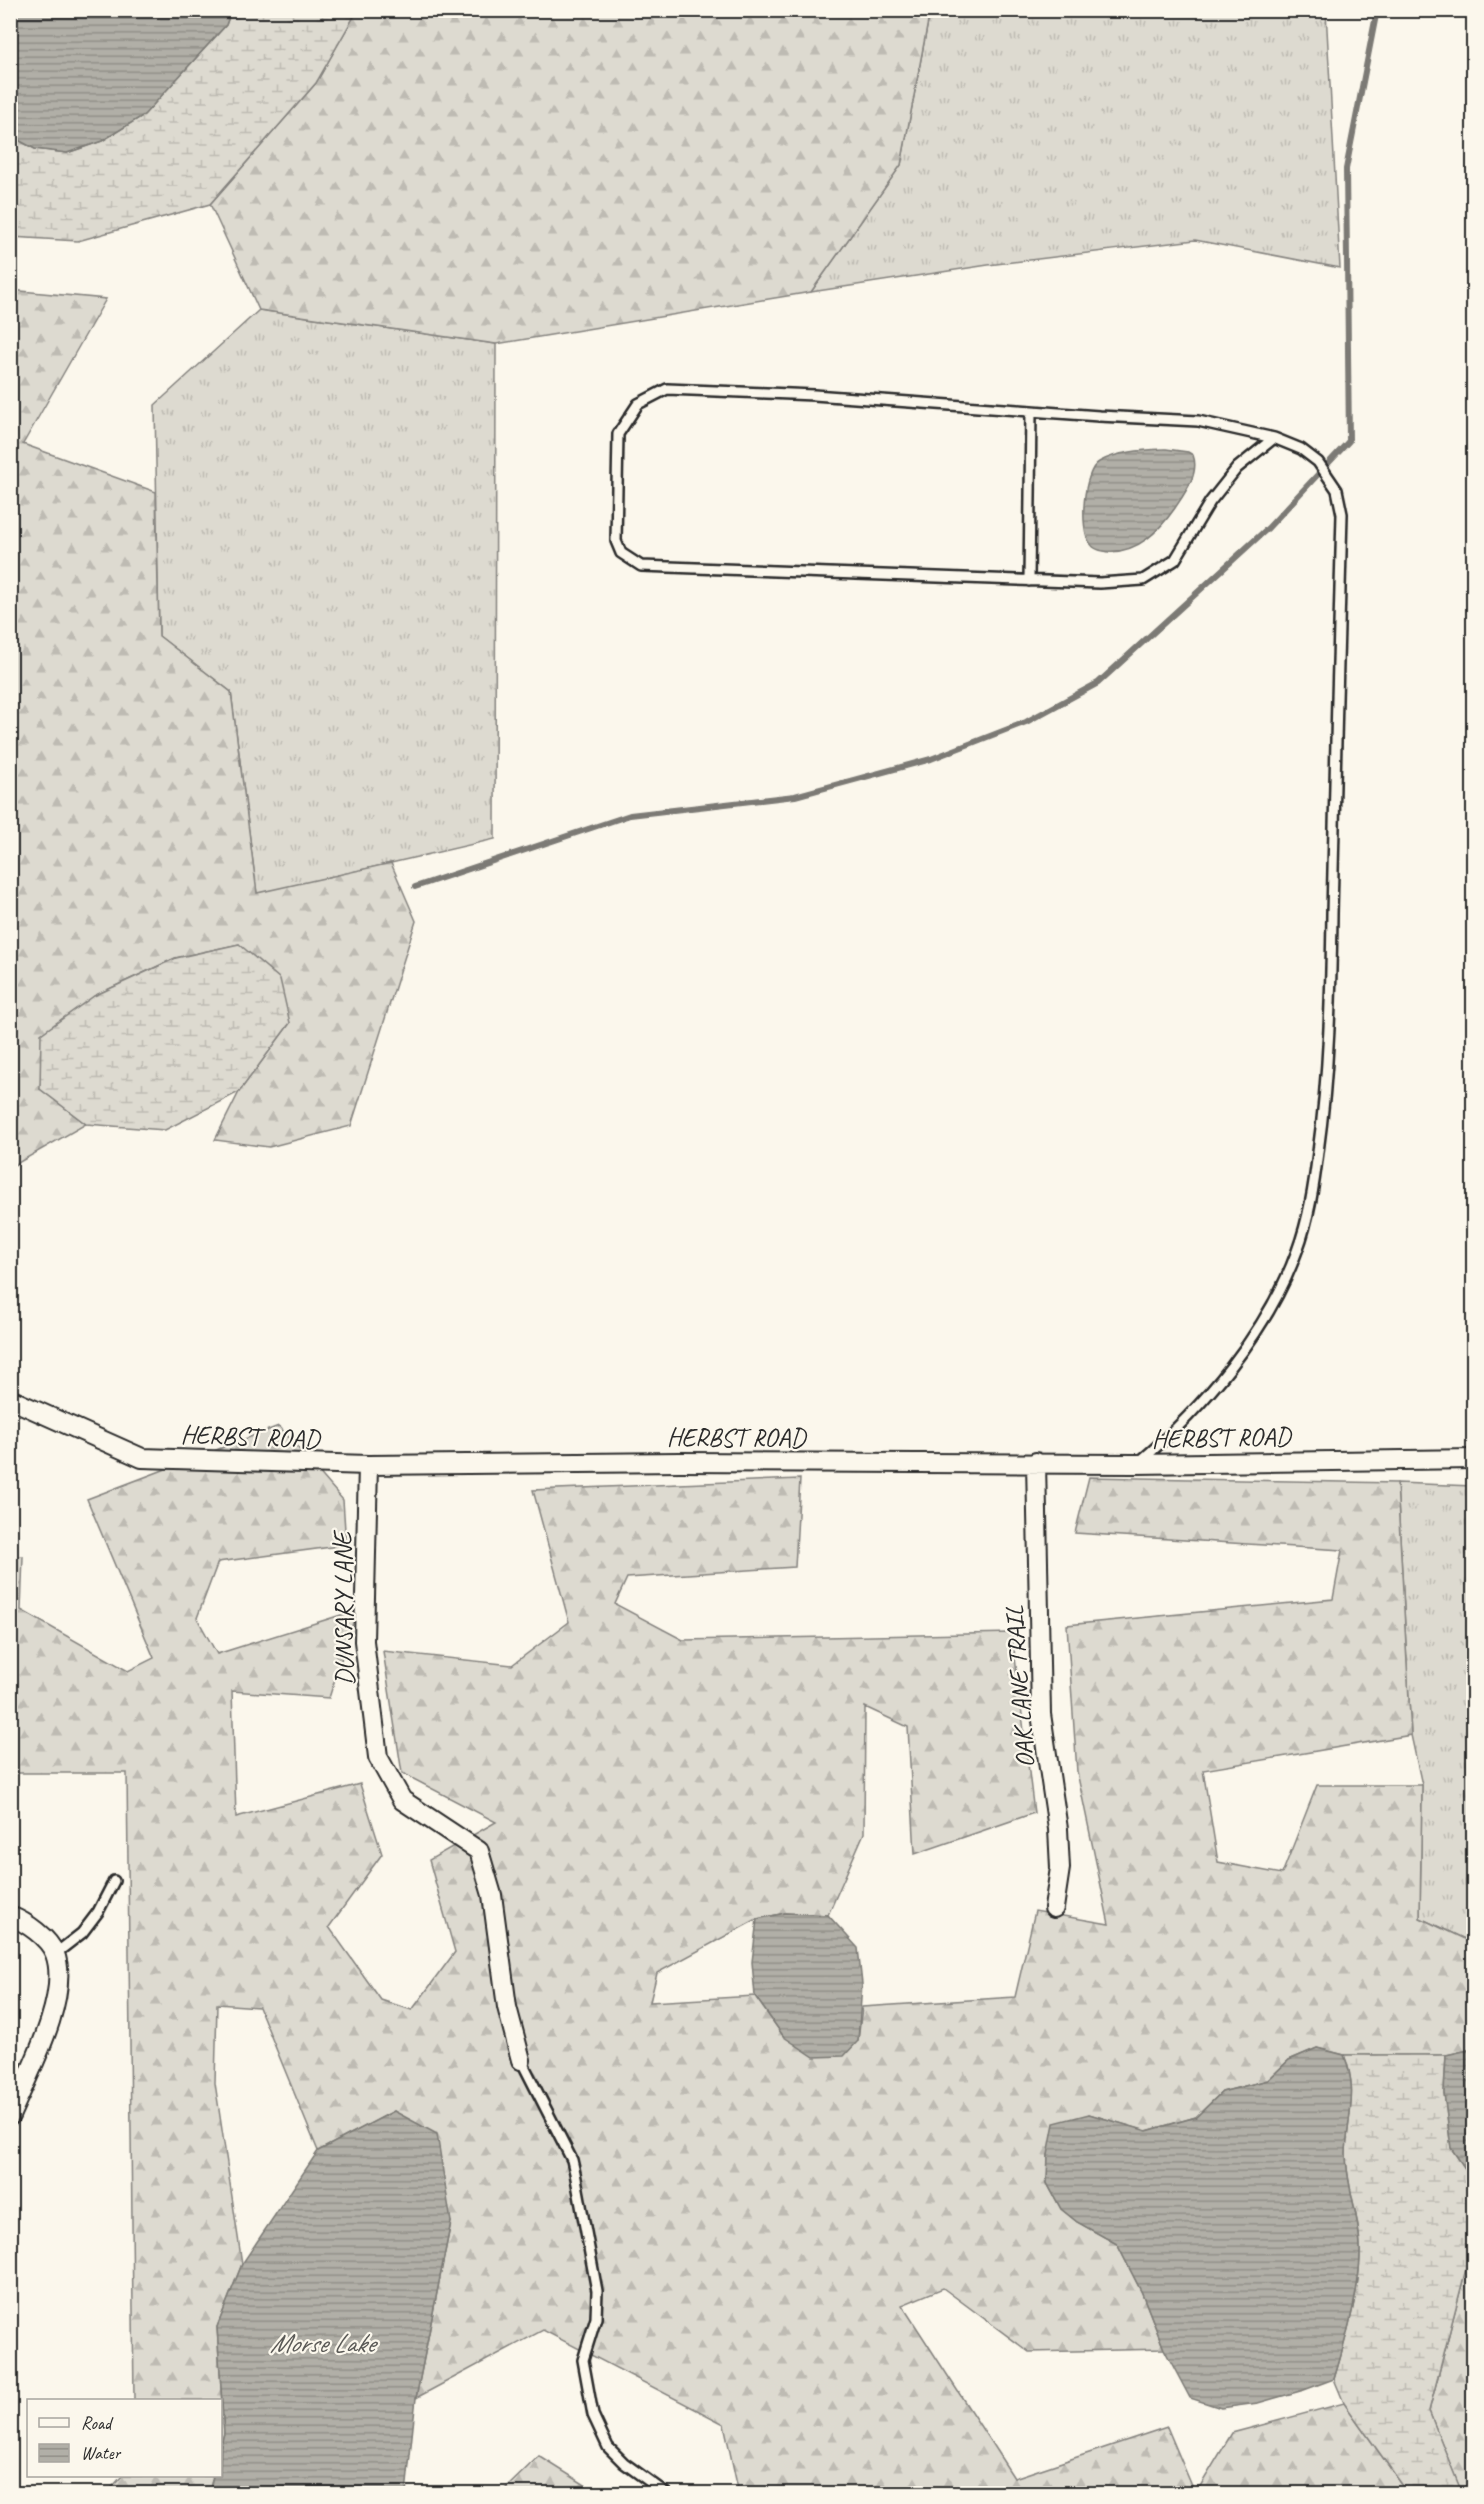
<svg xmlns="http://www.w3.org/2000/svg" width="1484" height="2504" font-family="Caveat,sans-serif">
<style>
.grass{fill:url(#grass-tufts);stroke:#84827e;stroke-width:1.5}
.forest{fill:url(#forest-firs);stroke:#84827e;stroke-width:1.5}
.wetland{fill:url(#wetland-marsh);stroke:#84827e;stroke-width:1.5}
.water{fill:url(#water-rules);stroke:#7b7a75;stroke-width:1.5}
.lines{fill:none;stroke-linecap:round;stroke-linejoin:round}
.stream{stroke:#7b7a75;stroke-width:6}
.service-casing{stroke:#2b2b2b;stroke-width:14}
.minor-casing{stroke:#2b2b2b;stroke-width:22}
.service{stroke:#fbf7ec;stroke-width:9}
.minor{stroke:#fbf7ec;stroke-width:18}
.labels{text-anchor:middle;stroke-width:4.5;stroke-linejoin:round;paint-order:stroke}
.street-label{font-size:26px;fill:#2b2b2b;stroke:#fbf7ec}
.water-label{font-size:27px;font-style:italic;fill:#5a5956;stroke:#fbf7ec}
</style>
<defs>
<pattern id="grass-tufts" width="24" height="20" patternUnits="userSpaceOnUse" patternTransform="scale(1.5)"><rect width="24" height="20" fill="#dddad0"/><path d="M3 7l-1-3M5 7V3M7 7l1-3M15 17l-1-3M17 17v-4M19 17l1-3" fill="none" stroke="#bebbb3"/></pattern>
<pattern id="forest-firs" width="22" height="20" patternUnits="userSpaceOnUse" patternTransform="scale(1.5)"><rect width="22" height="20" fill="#dddad0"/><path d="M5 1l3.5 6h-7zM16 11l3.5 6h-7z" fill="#bebbb3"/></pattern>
<pattern id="wetland-marsh" width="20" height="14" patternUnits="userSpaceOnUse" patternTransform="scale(1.5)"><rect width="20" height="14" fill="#dddad0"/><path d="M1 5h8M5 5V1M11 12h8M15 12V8" fill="none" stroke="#bebbb3"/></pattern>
<pattern id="water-rules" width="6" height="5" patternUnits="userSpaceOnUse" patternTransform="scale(1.5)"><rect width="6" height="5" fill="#b1afa7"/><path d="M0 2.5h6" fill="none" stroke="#908f88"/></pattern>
</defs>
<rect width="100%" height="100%" fill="#fbf7ec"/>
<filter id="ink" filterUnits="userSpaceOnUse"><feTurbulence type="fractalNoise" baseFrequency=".0167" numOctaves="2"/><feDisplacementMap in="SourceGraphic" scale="12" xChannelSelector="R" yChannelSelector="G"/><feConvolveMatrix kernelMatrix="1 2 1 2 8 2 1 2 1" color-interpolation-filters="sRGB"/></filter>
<g filter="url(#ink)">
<path class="grass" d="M930 11H1326L1340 268 1195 240 988 265 811 292 901 165Z
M259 310 496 344 495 839 257 894 231 692 159 636 155 405Z
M1397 1483 1473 1486V1943L1420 1918 1422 1785 1411 1735Z"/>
<path class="forest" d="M357 11H930L901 165 811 292 496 344 259 310 210 204 316 83Z
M10 290 106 299 23 444 156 492 159 636 231 692 257 893 391 863 416 921 351 1126 269 1147 215 1140 239 1092 290 1023 239 944 175 958 94 996 40 1089 86 1124 11 1167Z
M279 1426 343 1500 346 1545 218 1562 197 1618 217 1654 357 1610 329 1698 232 1691 236 1817 360 1784 382 1854 329 1927 381 2000 412 2010 455 1952 429 1860 496 1822 402 1773 383 1651 512 1665 569 1622 533 1490 800 1479 795 1567 627 1578 615 1604 683 1640 1012 1633 1034 1813 915 1854 908 1727 865 1707 864 1833 828 1915 785 1913 757 1919 657 1973 650 2002 755 1996 784 2037 858 2041 862 2007 1015 1997 1035 1911 1109 1924 1077 1772 1067 1625 1333 1599 1342 1550 1075 1533 1089 1477 1397 1483 1411 1735 1203 1770 1218 1862 1282 1874 1317 1785H1422L1420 1918 1473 1943V2049L1446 2055H1344L1317 2048 1289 2060 1268 2080 1222 2092 1196 2117 1146 2131 1089 2114 1048 2155 1047 2183 1061 2209 1077 2222 1117 2244 1142 2293 1164 2349 1029 2352 943 2288 902 2305 1014 2478 1167 2427 1195 2493 739 2494 724 2424 543 2330 416 2398 451 2222 394 2111 318 2151 259 2007 217 2004 215 2083 242 2264 217 2327 224 2433 221 2446 220 2400H134L127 1773H11V1557L23 1556 21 1610 128 1671 154 1658 87 1499Z
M1473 2242V2484L1460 2489 1429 2411Z
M1344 2403 1408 2493H1196L1232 2433Z
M539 2456 598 2493H501Z
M122 2476H213L209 2493 106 2494Z"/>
<path class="wetland" d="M231 11H357L316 83 210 204 78 241 11 237 10 136 35 149 67 153 102 141 144 115 226 25Z
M239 944 280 979 290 1023 239 1092 165 1130 86 1124 40 1089 41 1034 94 996 176 958Z
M1344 2055H1446L1444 2093 1451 2148 1473 2180V2242L1429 2411 1462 2493H1408L1344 2403 1334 2379C1345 2343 1361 2286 1360 2249 1360 2217 1346 2186 1346 2154 1347 2116 1359 2092 1344 2055Z"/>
<path class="water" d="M10 11 11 10 231 11 226 25 144 115 102 141 67 153 35 149 11 136Z
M1166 449 1188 452 1193 455C1200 473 1185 493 1175 508 1159 531 1139 552 1109 552 1102 551 1094 550 1090 543 1079 529 1083 471 1099 462 1117 451 1145 450 1166 449Z
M785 1913 828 1915 858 1948 862 1984 858 2041 844 2056 814 2057 784 2037 755 1996 752 1962 757 1919Z
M1317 2048 1344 2055C1359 2092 1347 2116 1346 2154 1346 2186 1360 2217 1360 2249 1361 2286 1345 2343 1334 2379L1304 2390 1258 2403 1221 2408 1190 2398 1164 2349 1142 2293 1117 2244 1077 2222 1061 2209 1047 2183 1048 2155 1054 2123 1089 2114 1147 2131 1196 2117 1222 2092 1268 2080 1289 2060Z
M1473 2049H1474L1473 2180 1451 2148 1444 2093 1446 2055Z
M394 2111 437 2134 451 2222 416 2398 406 2493H209L213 2476H220L221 2446 224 2433 217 2327 242 2264 318 2151Z"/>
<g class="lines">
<path class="stream" d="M415 887 630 815 795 796 931 759 1026 722 1098 683 1268 528 1349 441 1346 169 1377 10"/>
<g class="service-casing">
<path id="service" d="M1029 581 1031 411
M1138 1463C1203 1408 1268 1332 1297 1251 1309 1219 1314 1185 1318 1152 1329 1073 1331 993 1332 914 1335 781 1338 647 1342 514L1337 490 1318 462 1301 449 1274 438 1198 421 1099 416 814 395 667 389 638 404 618 434 616 541 621 553 641 566 1100 583 1143 580 1175 560 1210 502 1237 468 1274 438
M55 1954 82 1933 98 1912 114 1881
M521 2060 572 2160 575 2173 597 2291 596 2318 583 2360 593 2415 608 2447 624 2463 667 2494"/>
</g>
<g class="minor-casing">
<path id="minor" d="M10 1399 142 1458 368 1465 681 1462 1136 1464 1474 1459
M1036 1462 1041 1714 1058 1829 1060 1868 1054 1908
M368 1465 364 1641 378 1757 402 1800 479 1851 492 1895 507 2007 521 2060
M10 1916C26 1922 49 1938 55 1954 71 1997 27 2076 10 2116"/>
</g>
<use href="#service" class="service"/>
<use href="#minor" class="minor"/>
</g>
</g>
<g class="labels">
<g class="street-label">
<text transform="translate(250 1436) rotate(2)" y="9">HERBST ROAD</text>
<text x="736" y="1446">HERBST ROAD</text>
<text transform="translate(1221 1437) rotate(-1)" y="9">HERBST ROAD</text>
<text transform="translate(343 1609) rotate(-91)" y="9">DUNSARY LANE</text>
<text transform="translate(1019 1687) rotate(-94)" y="9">OAK LANE TRAIL</text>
</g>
<g class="water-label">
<text x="322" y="2352">Morse Lake</text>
</g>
</g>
<rect width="1484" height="2504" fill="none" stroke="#fbf7ec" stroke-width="36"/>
<rect x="18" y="18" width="1448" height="2468" fill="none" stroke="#2b2b2b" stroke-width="2" filter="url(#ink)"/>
<rect x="27" y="2399" width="195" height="78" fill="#fbf7ec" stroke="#a8a59f" stroke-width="1.5"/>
<rect x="39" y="2418" width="30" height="9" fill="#fbf7ec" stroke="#a8a59f" stroke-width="1.5"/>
<text x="81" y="2429" font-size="18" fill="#2b2b2b">Road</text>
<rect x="39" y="2444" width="30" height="18" fill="url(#water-rules)" stroke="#a8a59f" stroke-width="1.5"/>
<text x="81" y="2459" font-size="18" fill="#2b2b2b">Water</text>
</svg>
